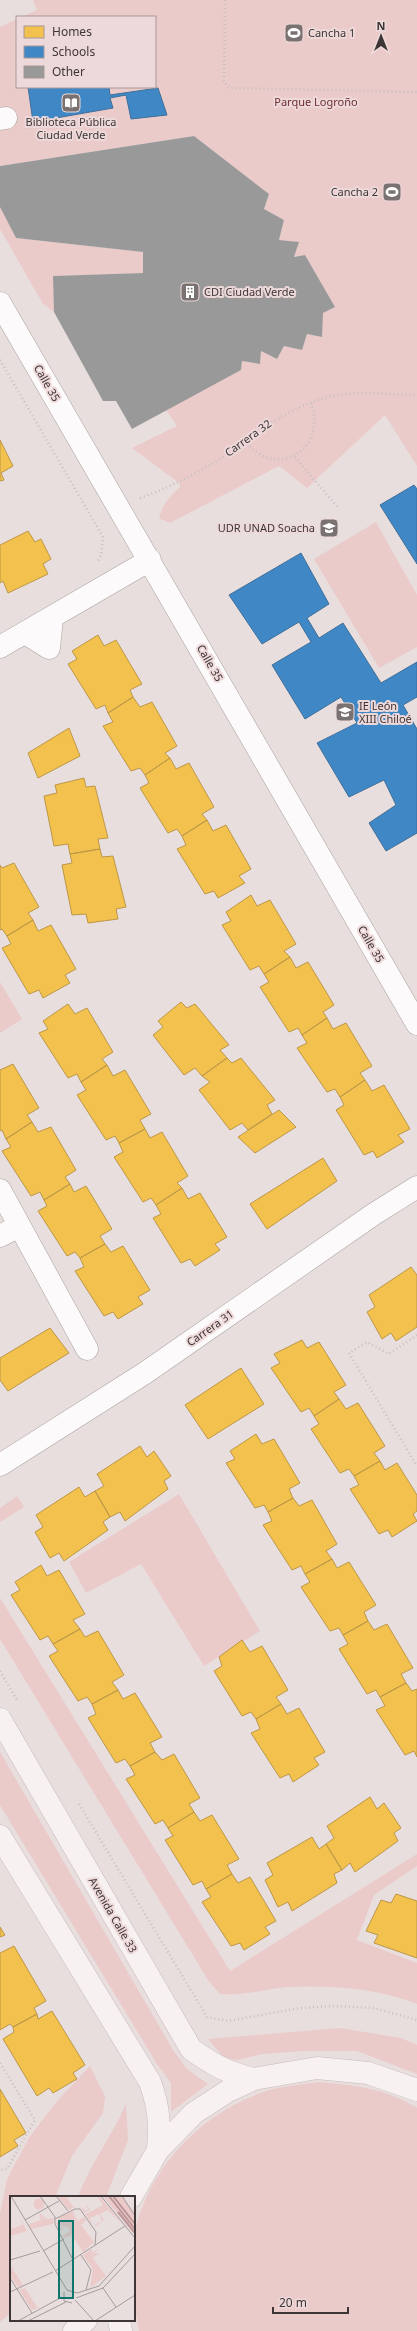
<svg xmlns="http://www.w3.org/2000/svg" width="417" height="2331" font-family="'Noto Sans',sans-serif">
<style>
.green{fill:#ebcaca}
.homes{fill:#f2c14e;stroke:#bc9747}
.schools{fill:#3f88c5;stroke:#3f6f9a}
.building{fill:#9a9999}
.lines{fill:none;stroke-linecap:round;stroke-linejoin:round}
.minor-casing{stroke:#aaa2a2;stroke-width:23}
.major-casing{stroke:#c7baba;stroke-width:23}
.path{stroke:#c6c1c1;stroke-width:2.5;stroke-dasharray:1 3;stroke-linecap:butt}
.minor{stroke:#fcfafa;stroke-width:22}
.major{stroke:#f7f1f1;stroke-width:22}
.labels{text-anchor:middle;stroke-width:4;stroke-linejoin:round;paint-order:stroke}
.poi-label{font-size:11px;fill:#3e3636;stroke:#eed9da;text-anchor:start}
.park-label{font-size:11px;fill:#6d2d33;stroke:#eed9da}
.street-label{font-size:11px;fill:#3e3636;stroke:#eed9da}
.inset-river{fill:none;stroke:#bb9597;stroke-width:2}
.inset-road{fill:none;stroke:#a59b9b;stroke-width:1}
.view{fill:#0f766e;fill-opacity:0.15;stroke:#0f766e;stroke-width:2}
.inset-edge{fill:none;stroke:#3e3636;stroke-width:2}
</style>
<rect width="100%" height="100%" fill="#e9dede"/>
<path class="green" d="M33 0H417V466L385 415 307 488 279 466 170 523 159 518C163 504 169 497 180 487L179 483 132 448 177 426 166 410 241 370 242 361 260 364 261 351 277 359 284 346 302 350 307 334 321 337 323 313 335 307 305 255 294 257 298 242 279 240 284 220 264 209 269 194 194 136 0 166V27L17 19V87H155V17H21L37 10Z
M0 207 16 238 143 252V273L54 276V312L43 304 0 229Z
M376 522 417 595V647L379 668 314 559Z
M0 982 22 1019 0 1033Z
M179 1494 260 1631 204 1666 141 1564 86 1593 69 1562Z
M17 1496 24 1507 0 1522V1508Z
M0 1598 230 1971 417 1854V1866L374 1895 357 1940 417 1963V2004C378 1988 329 1985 287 1987 264 1989 245 1996 220 1994L208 1980 0 1639Z
M0 1752 173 2050 187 2069 208 2084 171 2112V2083L157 2064 0 1805Z
M340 2028 401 2038 417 2045V2074L357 2051H304L262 2054 237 2060 224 2058 208 2039Z
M90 2066 105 2096 103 2113 72 2156 55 2197H11V2313L0 2322V2214L7 2179 30 2136 58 2100Z
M317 2082C352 2085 386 2088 417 2108V2331H139C134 2308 134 2285 134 2262 134 2253 133 2243 134 2234 150 2165 202 2112 269 2090 283 2086 301 2085 317 2082Z
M126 2104 128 2140 106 2197H78C90 2164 112 2136 126 2104Z"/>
<path class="homes" d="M0 440 13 466 1 473 4 480 0 481Z
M28 531 35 542 41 539 51 559 43 564 48 574 8 593 3 581 0 583V545Z
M98 635 104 646 116 640 142 684 130 690 133 697 108 713 105 705 96 709 68 664 77 659 72 651Z
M133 697 140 707 152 702 177 746 165 753 170 758 145 775 140 768 131 771 103 726 113 722 108 713Z
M69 728 80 756 38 778 28 753Z
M170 758 176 769 189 763 214 807 202 814 207 820 182 836 177 829 168 833 140 788 149 783 145 775Z
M84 778 86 787 95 786 108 838 98 839 100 849 70 854 68 844 54 846 44 796 57 793 55 785Z
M207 820 213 831 226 825 251 869 239 876 245 883 218 898 214 891 205 894 177 849 186 845 182 836Z
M100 849 102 857 113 856 126 907 116 909 118 919 88 923 86 914 72 915 62 865 72 863 70 854Z
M14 863 39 907 28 913 33 920 7 936 2 929 0 930V865L2 868Z
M251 895 257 906 270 900 296 944 284 951 290 957 264 974 259 966 250 970 222 925 231 921 226 912Z
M33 920 38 931 51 925 76 969 65 975 70 983 43 998 39 990 29 994 2 948 11 944 7 936Z
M290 957 296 968 308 962 334 1005 323 1012 327 1018 302 1035 298 1028 289 1032 260 987 269 982 264 974Z
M181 1002 187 1008 195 1004 229 1045 220 1050 227 1058 202 1076 195 1068 184 1075 153 1035 163 1027 158 1021Z
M68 1004 75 1014 87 1008 113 1052 102 1059 107 1065 81 1082 77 1074 68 1078 39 1033 48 1029 43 1021Z
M327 1018 333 1029 346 1023 372 1066 360 1073 365 1080 340 1097 335 1089 327 1092 297 1048 307 1043 302 1035Z
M227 1058 232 1063 241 1058 275 1100 267 1105 272 1114 248 1130 242 1123 230 1130 199 1090 210 1082 202 1076Z
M13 1064 39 1108 27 1115 32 1122 6 1139 2 1130 0 1131V1070Z
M107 1065 113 1076 125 1070 151 1114 140 1120 145 1129 119 1143 115 1136 106 1140 77 1095 86 1090 81 1082Z
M365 1080 372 1091 384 1085 410 1129 398 1135 404 1142 377 1158 373 1151 364 1155 336 1110 344 1105 340 1097Z
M279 1110 296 1127 255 1153 238 1137Z
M32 1122 38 1132 51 1127 76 1170 65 1177 70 1184 44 1200 40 1192 31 1196 2 1151 11 1147 6 1139Z
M145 1129 150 1138 162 1132 188 1176 177 1183 182 1188 156 1205 151 1198 143 1202 114 1157 123 1152 119 1143Z
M323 1158 337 1181 267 1229 250 1204Z
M70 1184 74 1192 86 1186 112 1229 100 1236 105 1244 80 1258 75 1252 67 1256 38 1211 47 1206 44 1200Z
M182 1188 188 1199 200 1193 227 1237 215 1244 220 1250 195 1266 190 1259 181 1263 153 1218 161 1214 156 1205Z
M105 1244 111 1252 123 1246 150 1290 138 1297 143 1304 118 1319 113 1312 104 1316 75 1271 84 1267 80 1258Z
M411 1267 417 1275V1327L396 1341 391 1333 382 1339 367 1312 375 1307 369 1295Z
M50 1328 69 1353 8 1391 0 1380V1358Z
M302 1340 307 1348 319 1342 346 1385 334 1392 339 1399 314 1416 309 1408 301 1412 271 1368 280 1363 274 1354Z
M241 1368 264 1404 208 1439 185 1405Z
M339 1399 346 1409 358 1403 385 1446 374 1453 380 1461 354 1476 349 1469 340 1473 311 1429 319 1424 314 1416Z
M256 1434 262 1444 274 1439 300 1483 289 1489 293 1498 268 1512 264 1505 255 1508 226 1463 235 1459 230 1451Z
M140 1446 147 1457 154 1451 171 1476 164 1481 168 1489 125 1521 120 1512 110 1517 95 1491 104 1486 97 1474Z
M380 1461 385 1470 397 1463 417 1495V1511L413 1514 417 1521 392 1537 388 1530 379 1534 350 1489 359 1485 354 1476Z
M79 1487 85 1497 95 1491 110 1517 103 1522 108 1530 64 1561 59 1553 50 1558 35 1532 43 1527 36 1515Z
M293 1498 299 1506 312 1500 337 1544 326 1551 332 1559 305 1574 301 1566 292 1570 263 1525 272 1521 268 1512Z
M332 1559 337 1568 349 1562 376 1605 364 1612 368 1621 343 1635 339 1628 330 1631 301 1587 310 1582 305 1574Z
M41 1565 47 1576 59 1570 85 1614 73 1620 80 1629 53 1644 48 1636 40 1640 11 1595 20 1590 15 1582Z
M368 1621 374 1630 387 1624 413 1668 401 1674 406 1683 380 1697 376 1690 367 1694 339 1649 348 1644 343 1635Z
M80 1629 85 1637 98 1631 124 1675 112 1682 118 1690 92 1704 87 1697 78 1701 49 1656 58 1651 53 1644Z
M242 1640 250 1652 262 1646 288 1690 276 1697 281 1704 256 1719 251 1712 242 1716 214 1671 222 1666 219 1657Z
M406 1683 412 1691 417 1689V1757L414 1751 405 1755 376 1710 385 1706 380 1697Z
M118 1690 123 1699 135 1693 162 1737 150 1743 155 1752 130 1766 125 1759 116 1763 88 1718 96 1714 92 1704Z
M281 1704 287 1714 299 1708 325 1752 314 1758 319 1765 293 1782 289 1774 280 1778 251 1733 260 1729 256 1719Z
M155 1752 162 1760 174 1754 200 1798 189 1804 194 1812 168 1828 163 1820 155 1824 126 1779 135 1775 130 1766Z
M370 1797 377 1809 384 1803 401 1828 394 1833 398 1841 355 1872 350 1863 342 1870 326 1844 334 1838 327 1826Z
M194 1812 200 1821 212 1815 239 1859 227 1865 232 1874 206 1889 202 1881 193 1885 165 1840 173 1836 168 1828Z
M312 1837 319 1849 326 1844 342 1870 334 1874 337 1883 292 1911 288 1902 278 1907 265 1880 273 1875 267 1863Z
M232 1874 238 1883 250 1877 276 1921 265 1927 270 1934 244 1950 240 1943 231 1946 202 1902 211 1897 206 1889Z
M396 1894 417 1901V1958L374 1943 378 1935 366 1931 381 1900 391 1903Z
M0 1927 5 1935 0 1937Z
M14 1946 46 2001 34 2008 37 2014 13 2027 10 2024 0 2030V1953Z
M52 2011 85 2065 73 2073 77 2079 53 2093 49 2088 37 2096 3 2039 14 2032 13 2027 37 2014 38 2019Z
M0 2089 26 2133 14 2140 18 2146 0 2157Z"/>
<path class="schools" d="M28 87H109L110 95 158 88 167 115 131 119 126 95 110 98 113 108 33 122Z
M414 485 417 489V564L380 505Z
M301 553 329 604 307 618 319 638 343 623 381 683 417 662V697L403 705 417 729V833L386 851 369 823 396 805 384 780 349 797 317 743 357 723 341 697 305 719 272 665 311 642 299 622 262 644 229 595Z"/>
<path class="building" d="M194 136 269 194 264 209 284 220 279 240 299 242 294 257 305 255 335 307 323 313 322 337 307 334 302 350 284 346 277 359 261 351 260 364 242 361 241 370 132 429 116 401H103L54 312 53 276 143 273V252L16 238 0 207V166Z"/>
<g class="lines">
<g class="minor-casing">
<path id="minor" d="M0 119 6 118
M0 303 417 1024
M25 633 49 648 52 618
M0 647 150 560
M0 1190 87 1349
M0 1236 19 1226
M0 1465 145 1373 374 1214 417 1187"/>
</g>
<g class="major-casing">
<path id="major" d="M0 1719 191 2049C213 2065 228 2073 254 2079
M0 1836 150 2082C159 2107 160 2123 158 2150
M131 2197 158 2150 194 2113 228 2091 254 2079 317 2068 368 2073 417 2090
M119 2320 121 2331
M74 2331 86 2320"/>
</g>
<path class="path" d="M225 0 224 82 230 88 417 92
M26 128 54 125
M0 360 103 537 101 555 97 563
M245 440C272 481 329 451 311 403
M295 457 339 509
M140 498C168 488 192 476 217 461 255 436 283 408 329 397 356 390 389 395 417 395
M417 1335 389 1354 367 1342 349 1353 417 1466
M0 1671 18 1702
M79 1804 207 2017 228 2021 300 2008 332 2006 374 2008 417 2020
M0 2063 35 2120 7 2169 0 2170"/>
<use href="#minor" class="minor"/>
<use href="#major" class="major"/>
</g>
<defs>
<g id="stadium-square" transform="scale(1)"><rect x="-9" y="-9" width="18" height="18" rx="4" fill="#7a7171" stroke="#eed9da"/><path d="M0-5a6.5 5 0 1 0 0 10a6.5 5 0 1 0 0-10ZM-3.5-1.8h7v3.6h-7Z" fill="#fff"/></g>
<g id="library-square" transform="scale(1)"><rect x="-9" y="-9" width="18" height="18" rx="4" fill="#7a7171" stroke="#eed9da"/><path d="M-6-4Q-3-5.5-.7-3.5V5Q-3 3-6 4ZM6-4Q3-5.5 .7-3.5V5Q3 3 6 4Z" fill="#fff"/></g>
<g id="building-square" transform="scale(1)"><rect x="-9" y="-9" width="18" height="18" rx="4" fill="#7a7171" stroke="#eed9da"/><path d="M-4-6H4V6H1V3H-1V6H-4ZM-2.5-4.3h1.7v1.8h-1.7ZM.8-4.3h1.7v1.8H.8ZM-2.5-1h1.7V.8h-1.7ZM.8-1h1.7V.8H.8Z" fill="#fff"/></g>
<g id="university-square" transform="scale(1)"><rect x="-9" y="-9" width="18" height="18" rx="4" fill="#7a7171" stroke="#eed9da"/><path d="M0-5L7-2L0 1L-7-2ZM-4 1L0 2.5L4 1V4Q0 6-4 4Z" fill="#fff"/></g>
<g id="school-square" transform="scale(1)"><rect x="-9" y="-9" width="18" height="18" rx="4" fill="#7a7171" stroke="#eed9da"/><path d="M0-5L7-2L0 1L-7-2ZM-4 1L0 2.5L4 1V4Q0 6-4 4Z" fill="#fff"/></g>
</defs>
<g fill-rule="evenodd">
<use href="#stadium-square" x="294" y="33"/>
<use href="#library-square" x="71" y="103"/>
<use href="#stadium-square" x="392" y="192"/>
<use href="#building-square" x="190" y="292"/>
<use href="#university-square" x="329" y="528"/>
<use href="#school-square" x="345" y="712"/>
</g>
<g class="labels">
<g class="poi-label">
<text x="308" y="37">Cancha 1</text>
<text x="71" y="126" text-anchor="middle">Biblioteca Pública<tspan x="71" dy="13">Ciudad Verde</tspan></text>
<text x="378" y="196" text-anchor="end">Cancha 2</text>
<text x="204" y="296">CDI Ciudad Verde</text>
<text x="315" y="532" text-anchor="end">UDR UNAD Soacha</text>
<text x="359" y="710">IE León<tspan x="359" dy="13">XIII Chiloé</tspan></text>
</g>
<g class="park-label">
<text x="316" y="106">Parque Logroño</text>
</g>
<g class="street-label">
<text transform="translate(47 383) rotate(60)" y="4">Calle 35</text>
<text transform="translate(248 438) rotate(-36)" y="4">Carrera 32</text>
<text transform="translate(210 663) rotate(60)" y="4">Calle 35</text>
<text transform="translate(371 944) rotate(60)" y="4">Calle 35</text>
<text transform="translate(210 1328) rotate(-35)" y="4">Carrera 31</text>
<text transform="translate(113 1915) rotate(60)" y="4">Avenida Calle 33</text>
</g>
</g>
<g transform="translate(10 2196)">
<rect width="125" height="125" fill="#e9dede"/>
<path d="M56 0 63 11H65L59 14 48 2ZM87 0H90L113 29 98 14 90 18 94 24 86 30 84 29 92 25 89 18 80 22 83 29 71 12 72 11 75 15 78 13 75 9 77 10 80 14 75 16 76 18 93 9ZM93 0H112L123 15 125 9V39ZM23.5 8a5.5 5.5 0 1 1 11 0a5.5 5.5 0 1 1-11 0ZM65 14 62 16 66 17 63 18 68 25 74 21 76 24 71 29 84 46 73 56 62 39 54 42 53 40 60 35 58 31 49 30 53 33 50 35 46 27 50 25 48 22 65 14H69ZM29 17 32 18 33 24 34 19 36 23 44 22 43 28 21 33 19 28 31 24ZM8 18 17 35 0 40V33L13 29ZM82 53 83 60 84 55 89 54 85 56 86 58 91 56 83 62 96 80 80 92 83 73 73 59ZM0 69 13 89 8 91 0 80ZM15 92 27 111H30L22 114 9 94Z" fill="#ebcaca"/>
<path class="inset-river" d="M99 0 125 33M103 0 125 28M108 16 125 37"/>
<path class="inset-road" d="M1 0 57 94M30 0 45 21V28L63 64M46 0 58 15M91 0 125 42M112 0 125 20M45 23 65 13H70L86 36 85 49M15 24 49 5M33 55 54 43M71 59 81 74 76 94M0 64 30 55M45 75 115 30M0 82 22 117M93 92 106 111M57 94 67 97 89 90 125 50M0 96 43 76M54 96V105L62 107M66 102 93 92 125 58M65 104 84 125M8 125 52 101M18 125 56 106M85 125 125 99"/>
<path class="view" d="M49 25H63V102H49Z"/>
<rect width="125" height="125" class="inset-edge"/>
</g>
<rect x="16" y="16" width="140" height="72" fill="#eed9da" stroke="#a89898"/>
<rect x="24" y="26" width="20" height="12" fill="#f2c14e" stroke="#a89898"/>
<text x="52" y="36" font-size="12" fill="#3e3636">Homes</text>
<rect x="24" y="46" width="20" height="12" fill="#3f88c5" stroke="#a89898"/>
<text x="52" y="56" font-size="12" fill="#3e3636">Schools</text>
<rect x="24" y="66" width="20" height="12" fill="#9a9999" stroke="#a89898"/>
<text x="52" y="76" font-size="12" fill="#3e3636">Other</text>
<g transform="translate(381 36)" stroke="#eed9da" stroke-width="3" paint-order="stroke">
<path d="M0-3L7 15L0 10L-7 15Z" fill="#3e3636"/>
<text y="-6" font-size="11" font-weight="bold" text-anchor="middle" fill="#3e3636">N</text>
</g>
<path d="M273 2307v6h75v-6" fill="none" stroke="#3e3636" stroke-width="2"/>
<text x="279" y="2307" font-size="12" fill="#3e3636" stroke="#eed9da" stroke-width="3" paint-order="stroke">20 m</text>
</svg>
